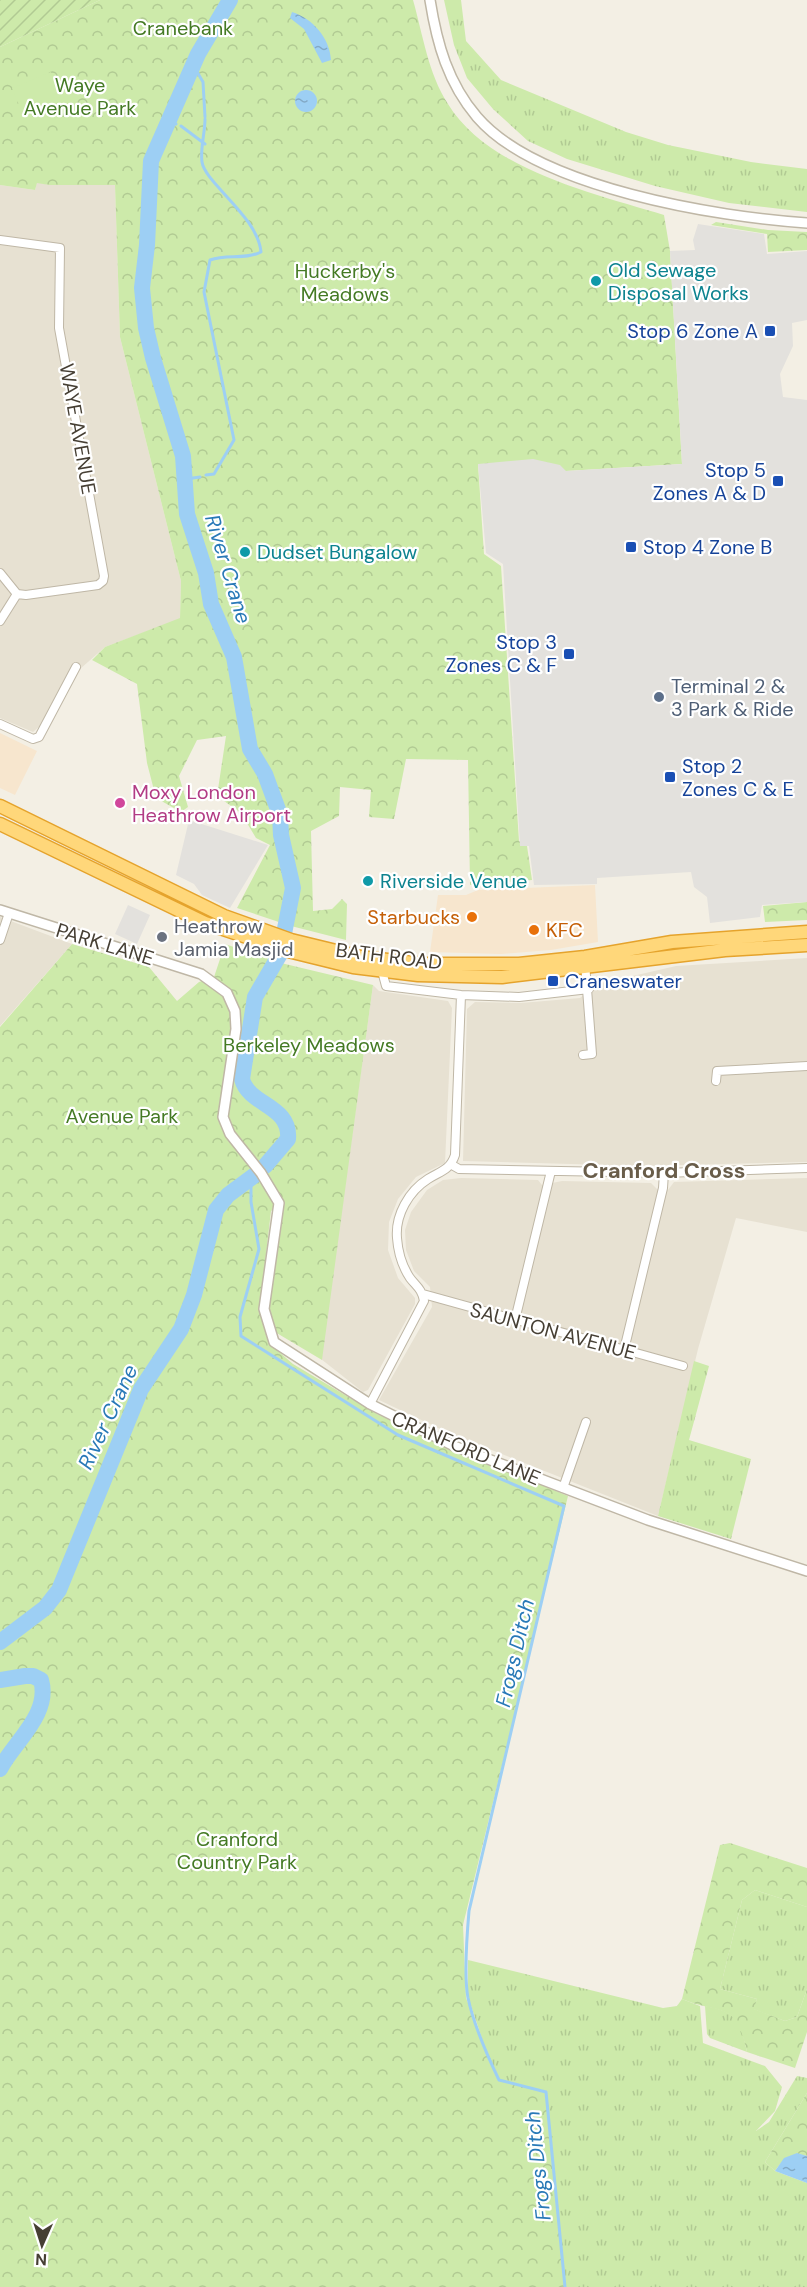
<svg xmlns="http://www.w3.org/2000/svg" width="807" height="2287" font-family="'DM Sans',sans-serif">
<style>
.residential{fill:#e7e1d2}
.commercial{fill:#f7e6ce}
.grass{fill:url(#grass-tufts)}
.forest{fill:url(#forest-crowns)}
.garden{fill:url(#garden-furrows)}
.pitch{fill:#cdeaaa}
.parking{fill:#e3e1dd}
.water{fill:url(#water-ripples)}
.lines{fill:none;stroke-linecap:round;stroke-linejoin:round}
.stream{stroke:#9dcff4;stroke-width:3}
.river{stroke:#9dcff4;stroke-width:16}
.minor-casing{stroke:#bfb7a6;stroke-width:10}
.tertiary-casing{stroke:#bfb7a6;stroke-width:12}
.trunk-casing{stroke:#e5a32c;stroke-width:15}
.minor{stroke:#fff;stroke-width:8}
.tertiary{stroke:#fff;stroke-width:9}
.trunk{stroke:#ffd77a;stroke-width:12}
.culture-dot{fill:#0f9aa8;stroke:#fff;stroke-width:2}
.transit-dot{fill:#1a4fb4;stroke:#fff;stroke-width:2}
.service-dot{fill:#5c6f8a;stroke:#fff;stroke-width:2}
.hotel-dot{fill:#d1479c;stroke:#fff;stroke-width:2}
.food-dot{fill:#e8710a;stroke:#fff;stroke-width:2}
.worship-dot{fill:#6b7280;stroke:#fff;stroke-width:2}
.labels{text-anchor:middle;stroke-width:4.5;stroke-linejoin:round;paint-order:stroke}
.park-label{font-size:20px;fill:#447a24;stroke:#fff}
.culture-label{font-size:20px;fill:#0d838f;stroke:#fff;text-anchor:start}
.transit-label{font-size:20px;fill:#164399;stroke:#fff;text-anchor:end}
.street-label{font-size:20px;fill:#463f34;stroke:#fff}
.service-label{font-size:20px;fill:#4e5e75;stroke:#fff;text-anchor:start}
.hotel-label{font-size:20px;fill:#b23c85;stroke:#fff;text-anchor:start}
.food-label{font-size:20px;fill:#c56008;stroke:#fff;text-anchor:end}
.worship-label{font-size:20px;fill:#5b616d;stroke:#fff;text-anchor:start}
.water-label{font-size:21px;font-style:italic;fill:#2879b7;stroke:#fff}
.quarter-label{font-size:22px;font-weight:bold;fill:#695d4a;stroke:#fff}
</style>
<defs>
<pattern id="grass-tufts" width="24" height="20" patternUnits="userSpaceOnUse" patternTransform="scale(1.5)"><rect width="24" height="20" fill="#cdeaaa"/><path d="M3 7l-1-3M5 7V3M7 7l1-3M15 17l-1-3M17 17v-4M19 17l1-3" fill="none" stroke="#b1ca93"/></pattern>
<pattern id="forest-crowns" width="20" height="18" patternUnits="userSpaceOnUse" patternTransform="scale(1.5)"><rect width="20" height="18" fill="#cdeaaa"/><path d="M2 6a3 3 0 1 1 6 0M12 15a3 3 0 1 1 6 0" fill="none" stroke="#b1ca93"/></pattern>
<pattern id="garden-furrows" width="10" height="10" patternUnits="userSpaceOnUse" patternTransform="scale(1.5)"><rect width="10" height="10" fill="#cdeaaa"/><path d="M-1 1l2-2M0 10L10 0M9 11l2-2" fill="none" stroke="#b1ca93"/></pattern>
<pattern id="water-ripples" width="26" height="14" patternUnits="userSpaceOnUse" patternTransform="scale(1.5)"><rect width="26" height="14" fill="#9dcff4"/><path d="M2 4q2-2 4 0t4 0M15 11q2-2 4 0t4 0" fill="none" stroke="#82a9c6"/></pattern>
</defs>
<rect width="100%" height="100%" fill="#f3efe4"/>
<path class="residential" d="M37 182 49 185H115L120 337 181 581 180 619 105 647 80 669 73 666 40 726 33 732 0 718V185L35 190Z
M0 917 72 944 0 1026Z
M807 958V1162L643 1166 463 1161 467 1009 475 1002 521 1003 580 998 598 984 676 966Z
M373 985 379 991 448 1001 452 1008 445 1163 416 1177 398 1199 389 1222 388 1250 398 1278 415 1298V1304L368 1390 363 1392 321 1359Z
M461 1178 538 1180 542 1185 562 1181 651 1183 657 1189 668 1190 674 1182 807 1178V1232L736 1218 698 1349 658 1516 451 1434 379 1400 432 1307 430 1287 414 1271 406 1250 405 1230 411 1212 427 1190 443 1180Z"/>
<path class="commercial" d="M0 733 37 751 15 795 0 788Z
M595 885 598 942 551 950 501 954 430 952 438 895H466L478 890Z"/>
<path class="grass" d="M444 0H461L466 41 501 80 626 132 668 145 751 162 807 169V212L729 203 655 186 567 159 528 141 493 109 467 78 454 45Z
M694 1361 709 1366 689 1440 751 1459 731 1539 658 1516Z
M755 1890 807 1907V1989L797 2017 785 2021 753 2009 757 1999 720 1989 742 1900Z
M468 1960 663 2008 677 2006 682 1999 700 2006 703 2043 765 2066 782 2087 775 2111 756 2131 769 2122 797 2076 807 2078V2093L765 2162 775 2171 807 2183V2287H565L546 2092 499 2080 490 2062 468 1997Z
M705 2006C738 2012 740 2020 747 2052L710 2038 707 2034Z"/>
<path class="forest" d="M100 0H413C423 35 428 73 448 104 488 170 595 194 664 215L670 251 682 464 566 471 478 464 484 554 501 566 519 841 527 846 532 880 470 885 468 760 406 759 394 819 369 817 371 790 340 787 339 816 311 831 313 911 332 909 342 899 347 904 346 940 291 926 237 908 270 845 256 838 241 813 217 796 226 736 197 740 179 776 188 807 181 812 156 798 147 763 137 684 92 660 105 647 180 618 181 581 120 337 115 185H49L37 183 35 190 0 185V47Z
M716 222 768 230 807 232V250L768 252 767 234 711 225Z
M807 902V920L765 922 763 906Z
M72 944 149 967 177 1001 199 982 214 977 225 944 281 963 373 985 322 1360 275 1332 269 1308 283 1203 271 1211 260 1306 267 1338 271 1345 293 1364 377 1414 461 1452 568 1496 463 1925 466 1998 499 2080 546 2092 565 2287H0V1027Z
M730 1843 807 1868V1907L755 1890 742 1900 720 1989 757 1999 754 2009 785 2021 797 2017 807 1989V2032L795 2068 747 2052C735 1999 723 2016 682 1999L720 1845Z
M807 2093V2156C791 2152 784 2158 775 2171L765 2162Z"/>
<path class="garden" d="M0 0H100L0 47Z"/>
<path class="pitch" d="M51 72 62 101 24 117 12 88Z"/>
<path class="parking" d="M698 224 764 234 767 254 807 251V320L792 323 793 346 780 374 783 397 807 400V902L762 905 760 917 710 923 707 897 694 887 691 872 597 878V884L534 885 529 846H520L503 564 486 553 478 464 533 459 560 465 566 471 682 464 670 251 695 250 693 240Z
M189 820 268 845 230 908 202 895 194 884 176 875Z
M128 905 150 915 137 944 115 934Z"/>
<path class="water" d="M292 12C312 18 330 38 331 60L322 63 304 29 290 18Z
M295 101a11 11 0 1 1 22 0a11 11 0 1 1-22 0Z
M797 2153 807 2156V2183L775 2171 784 2158Z"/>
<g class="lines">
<path class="stream" d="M193 65 203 82 205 117
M205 119C205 133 200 149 202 162 205 183 258 217 261 252 245 260 227 254 210 260L204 292 234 440 214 474 206 475
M169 122 176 124
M181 126 205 144
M186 479 200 477
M251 1179V1202L259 1249 240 1317 241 1336 398 1435 564 1506 469 1911C467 1934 464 1977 468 1998 474 2026 487 2055 499 2080L546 2092 565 2287"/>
<path class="river" d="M230 0 198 54 151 161 147 245 142 288 146 328 153 358 183 456 187 514 206 573 211 604 234 657 250 749 265 774 280 815 281 835 293 888 280 954 255 997 242 1079C249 1106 291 1105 288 1139L265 1166
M0 1642 45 1608 59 1590 141 1389 181 1329 194 1295 216 1210 228 1195 259 1172
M0 1680 25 1676H33L41 1680C51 1714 14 1742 0 1769"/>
<g class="minor-casing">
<path id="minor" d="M0 240 60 248 59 328 104 576 103 581 98 585 26 595 17 594 0 621
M0 573 17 594
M0 724 33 739 39 737 76 667
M0 940 9 913
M382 971 386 986 461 995 519 997 589 989
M583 1055 592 1054 585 963
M716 1081 717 1071 807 1066
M452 1165 459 1169 664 1173 807 1168
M423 1294 683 1366
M515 1320 551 1171
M624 1350 663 1188 664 1173
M370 1404 424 1301C422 1289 416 1286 410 1278 402 1266 398 1252 397 1238 395 1215 409 1191 428 1179 441 1171 450 1170 455 1155L461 995
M563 1488 586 1422"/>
</g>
<g class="tertiary-casing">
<path id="tertiary" d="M430 0C437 44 448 83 477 117 538 188 717 217 807 223
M0 910 201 974 227 993 235 1011 236 1029 223 1117 230 1134 261 1173 279 1203 264 1309 274 1342 370 1404 454 1446 648 1520 807 1571"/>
</g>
<g class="trunk-casing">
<path id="trunk" d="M0 806 224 916 291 940 361 957 423 964H519L585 957 672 942 807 932
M0 824 205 923 288 951 353 967 418 975 502 977 725 950 807 945"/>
</g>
<use href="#minor" class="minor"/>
<use href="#tertiary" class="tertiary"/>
<use href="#trunk" class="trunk"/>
</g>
<g class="culture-dot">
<circle cx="596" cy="281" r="6"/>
<circle cx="245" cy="552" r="6"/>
<circle cx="368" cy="881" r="6"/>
</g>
<g class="transit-dot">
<rect x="764" y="325" width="12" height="12" rx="3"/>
<rect x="772" y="475" width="12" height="12" rx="3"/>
<rect x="625" y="541" width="12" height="12" rx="3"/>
<rect x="563" y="648" width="12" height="12" rx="3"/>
<rect x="664" y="771" width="12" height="12" rx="3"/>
<rect x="547" y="975" width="12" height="12" rx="3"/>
</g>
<circle class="service-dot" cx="659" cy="697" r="6"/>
<circle class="hotel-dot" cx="120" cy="803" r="6"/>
<g class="food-dot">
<circle cx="472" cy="917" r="6"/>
<circle cx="534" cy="930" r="6"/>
</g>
<circle class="worship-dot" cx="162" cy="937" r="6"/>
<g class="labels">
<g class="park-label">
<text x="183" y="35">Cranebank</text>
<text x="80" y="92">Waye<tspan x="80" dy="23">Avenue Park</tspan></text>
<text x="345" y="278">Huckerby's<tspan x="345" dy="23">Meadows</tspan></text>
<text x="309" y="1052">Berkeley Meadows</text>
<text x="122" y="1123">Avenue Park</text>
<text x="237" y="1846">Cranford<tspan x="237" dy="23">Country Park</tspan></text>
</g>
<g class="culture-label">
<text x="608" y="277">Old Sewage<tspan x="608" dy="23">Disposal Works</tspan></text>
<text x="257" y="559">Dudset Bungalow</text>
<text x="380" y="888">Riverside Venue</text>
</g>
<g class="transit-label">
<text x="758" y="338">Stop 6 Zone A</text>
<text x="766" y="477">Stop 5<tspan x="766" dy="23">Zones A &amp; D</tspan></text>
<text x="643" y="554" text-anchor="start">Stop 4 Zone B</text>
<text x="557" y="649">Stop 3<tspan x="557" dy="23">Zones C &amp; F</tspan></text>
<text x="682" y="773" text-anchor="start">Stop 2<tspan x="682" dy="23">Zones C &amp; E</tspan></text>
<text x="565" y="988" text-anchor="start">Craneswater</text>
</g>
<g class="street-label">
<text transform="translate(78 429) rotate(80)" y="7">WAYE AVENUE</text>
<text transform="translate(105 944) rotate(17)" y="7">PARK LANE</text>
<text transform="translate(389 956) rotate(7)" y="7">BATH ROAD</text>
<text transform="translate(553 1331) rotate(15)" y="7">SAUNTON AVENUE</text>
<text transform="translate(466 1448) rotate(23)" y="7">CRANFORD LANE</text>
</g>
<g class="service-label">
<text x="671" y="693">Terminal 2 &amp;<tspan x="671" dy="23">3 Park &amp; Ride</tspan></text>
</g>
<g class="hotel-label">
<text x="132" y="799">Moxy London<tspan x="132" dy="23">Heathrow Airport</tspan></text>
</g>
<g class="food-label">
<text x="460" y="924">Starbucks</text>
<text x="546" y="937" text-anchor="start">KFC</text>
</g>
<g class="worship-label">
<text x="174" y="933">Heathrow<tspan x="174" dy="23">Jamia Masjid</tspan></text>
</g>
<g class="water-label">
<text transform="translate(228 569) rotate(73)" y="7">River Crane</text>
<text transform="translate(108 1417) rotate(-65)" y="7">River Crane</text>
<text transform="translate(515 1653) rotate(-77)" y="7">Frogs Ditch</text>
<text transform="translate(538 2166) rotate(-96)" y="7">Frogs Ditch</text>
</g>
<g class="quarter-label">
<text x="664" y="1178">Cranford Cross</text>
</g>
</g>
<g transform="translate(42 2245) rotate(183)" stroke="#ffffff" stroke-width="4.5" paint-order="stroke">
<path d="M0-4.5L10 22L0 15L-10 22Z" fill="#463f34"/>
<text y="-9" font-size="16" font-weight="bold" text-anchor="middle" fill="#463f34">N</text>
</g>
</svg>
